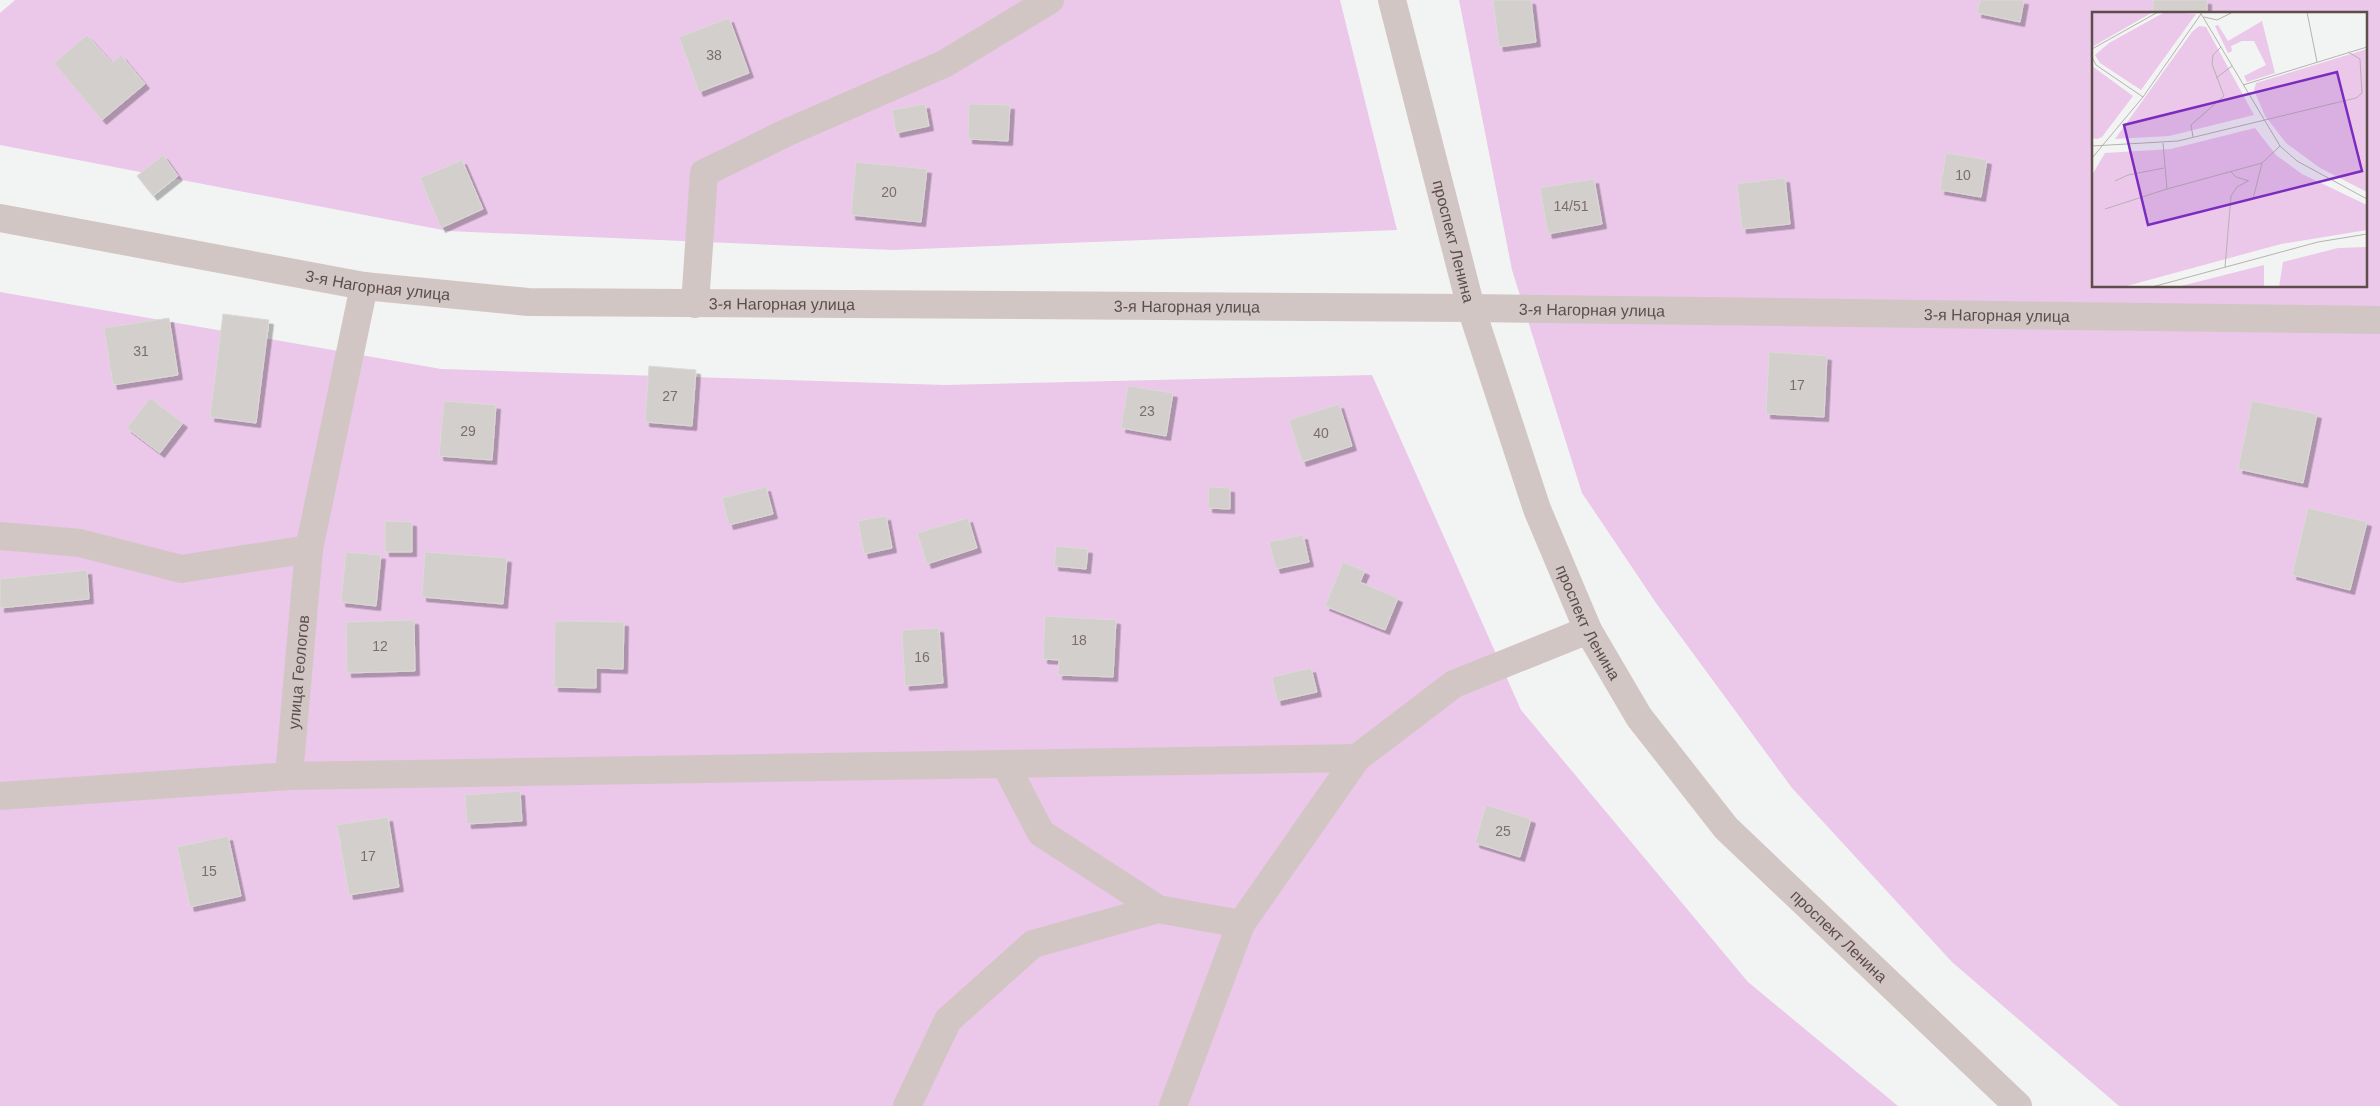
<svg xmlns="http://www.w3.org/2000/svg" width="2380" height="1106" font-family="Arial,sans-serif">
<style>
.green{fill:#ebc7e9;fill-rule:evenodd}
.building{fill:#d3cfcd;stroke:#dcd9d7;filter:url(#shadow)}
.lines{fill:none;stroke-linecap:round;stroke-linejoin:round}
.minor{stroke:#d2c6c5;stroke-width:28}
.labels{text-anchor:middle;stroke-width:5;stroke-linejoin:round;paint-order:stroke}
.number-label{font-size:14px;fill:#7a6e6c}
.street-label{font-size:16px;fill:#5d4e4c;stroke:#fff}
.inset-road{fill:none;stroke:#b6b2b0;stroke-width:1}
.view{fill:#7b2cbf;fill-opacity:0.15;stroke:#7b2cbf;stroke-width:2.5}
.inset-edge{fill:none;stroke:#5d4e4c;stroke-width:2.5}
</style>
<defs>
<filter id="shadow"><feDropShadow dx="4.5" dy="4.5" stdDeviation="0" flood-color="#0004"/></filter>
</defs>
<rect width="100%" height="100%" fill="#f2f4f3"/>
<path class="green" d="M15 0H1340L1397 230 893 250 448 231 0 145V13Z
M1459 0H2380V1106H2119L1952 962 1792 788 1656 603 1582 493 1512 270ZM2094 14H2366V286H2094Z
M0 292 441 369 945 385 1372 375 1521 710 1748 982 1898 1106H0Z"/>
<path class="building" d="M1493 0H1531L1536 42 1499 47Z
M1980 0H2024L2020 22 1977 13Z
M2153 0H2207V14H2153Z
M729 18 749 73 699 92 679 37Z
M87 35 112 63 121 55 145 84 102 120 54 63Z
M925 104 929 126 896 133 892 110Z
M969 104 1010 105 1008 141 968 139Z
M1946 153 1987 160 1981 197 1940 190Z
M163 155 178 176 153 196 137 176Z
M462 160 483 209 441 228 420 178Z
M856 162 927 169 921 222 851 215Z
M1785 178 1790 224 1742 229 1737 184Z
M1594 179 1602 224 1548 234 1540 188Z
M223 314 269 320 256 423 210 417Z
M169 318 178 375 113 385 104 328Z
M1769 352 1827 356 1824 417 1766 414Z
M649 366 696 370 692 426 645 422Z
M1128 386 1173 393 1166 436 1121 428Z
M150 398 183 423 160 453 127 428Z
M444 401 496 405 492 460 439 456Z
M2252 401 2317 414 2303 483 2238 469Z
M1339 404 1352 446 1302 462 1289 420Z
M766 487 773 514 729 525 722 498Z
M1209 487 1230 488V509L1208 508Z
M2308 508 2367 522 2350 590 2292 575Z
M886 516 892 548 864 554 858 521Z
M968 518 977 548 927 564 917 533Z
M385 521 412 522V552H385Z
M1303 535 1309 562 1276 569 1269 542Z
M1056 546 1088 549 1086 569 1054 566Z
M346 552 381 555 376 606 341 602Z
M425 552 507 558 503 604 422 597Z
M1343 562 1365 571 1360 582 1398 598 1385 630 1325 606Z
M87 570 89 599 0 608V579Z
M1045 616 1116 620 1113 677 1058 675 1059 660 1043 659Z
M414 620 415 671 347 673 346 622Z
M555 621 624 622 623 669 596 668V688L554 687Z
M939 628 943 683 905 686 902 630Z
M1311 668 1317 692 1277 701 1272 677Z
M520 791 522 821 467 824 465 795Z
M1486 805 1531 819 1520 857 1475 843Z
M388 817 399 887 349 895 337 825Z
M228 836 241 896 190 907 177 847Z"/>
<g class="lines">
<g class="minor">
<path id="s1" d="M1392 0 1471 308 1537 509 1588 630 1639 717 1726 828 2018 1106"/>
<path id="s2" d="M0 218 364 286 528 302 1471 308 2380 320"/>
<path d="M695 304 704 173 788 132 944 64 1050 0"/>
<path d="M0 536 80 543 181 569 309 549"/>
<path d="M1005 764 1041 833 1158 909 1241 924"/>
<path d="M289 776 1357 758"/>
<path id="s3" d="M0 796 289 776 309 549 364 286"/>
<path d="M907 1106 948 1020 1033 944 1158 909"/>
<path d="M1173 1106 1241 924 1357 758 1454 684 1588 630"/>
</g>
</g>
<g class="labels">
<g class="number-label">
<text x="714" y="60">38</text>
<text x="1963" y="180">10</text>
<text x="889" y="197">20</text>
<text x="1571" y="211">14/51</text>
<text x="141" y="356">31</text>
<text x="1797" y="390">17</text>
<text x="670" y="401">27</text>
<text x="1147" y="416">23</text>
<text x="468" y="436">29</text>
<text x="1321" y="438">40</text>
<text x="1079" y="645">18</text>
<text x="380" y="651">12</text>
<text x="922" y="662">16</text>
<text x="1503" y="836">25</text>
<text x="368" y="861">17</text>
<text x="209" y="876">15</text>
</g>
<g class="street-label">
<text dy="6" stroke="none"><textPath href="#s1" startOffset="249">проспект Ленина</textPath></text>
<text dy="6" stroke="none"><textPath href="#s2" startOffset="384">3-я Нагорная улица</textPath></text>
<text dy="6" stroke="none"><textPath href="#s2" startOffset="789">3-я Нагорная улица</textPath></text>
<text dy="6" stroke="none"><textPath href="#s2" startOffset="1194">3-я Нагорная улица</textPath></text>
<text dy="6" stroke="none"><textPath href="#s2" startOffset="1599">3-я Нагорная улица</textPath></text>
<text dy="6" stroke="none"><textPath href="#s2" startOffset="2004">3-я Нагорная улица</textPath></text>
<text dy="6" stroke="none"><textPath href="#s1" startOffset="654">проспект Ленина</textPath></text>
<text dy="6" stroke="none"><textPath href="#s3" startOffset="394">улица Геологов</textPath></text>
<text dy="6" stroke="none"><textPath href="#s1" startOffset="1059">проспект Ленина</textPath></text>
</g>
</g>
<g transform="translate(2092 12)">
<rect width="275" height="275" fill="#f2f4f3"/>
<path d="M0 0H61L0 35ZM73 0 104 2 49 78 8 51 3 43 17 31ZM170 9 183 61 155 70 152 64 174 53 162 29H150L139 34 140 39 136 41 123 14 126 13 136 29ZM107 14 114 15 162 103 77 124 23 127 100 20ZM275 37V180L228 156 194 131 173 104 162 78 164 71ZM0 54 41 84 10 125 5 127 0 126ZM163 116 184 143 210 162 275 193V218L189 232 31 275H0V163L13 141 79 137ZM275 235V275H187L191 250 246 236ZM172 253V275H85Z" fill="#ebc7e9"/>
<path class="inset-road" d="M108 0 188 134 205 149 275 187M215 0 225 50M112 5 125 8 141 0M0 37 66 0M0 45 4 53 51 85M124 66 140 54M151 73 275 35M101 125 99 113 132 84 120 52 121 43 129 35M0 134 86 129 264 86 270 81 268 47 256 40M0 146 51 85 109 2M139 160 144 165 157 169M23 169 36 163 72 156M75 177 170 151M161 187 170 151 188 134M13 197 75 177 71 131M133 255 139 184 145 175 156 169M60 275 226 230 275 222"/>
<path class="view" d="M245 60 270 159 56 213 32 113Z"/>
<rect width="275" height="275" class="inset-edge"/>
</g>
</svg>
